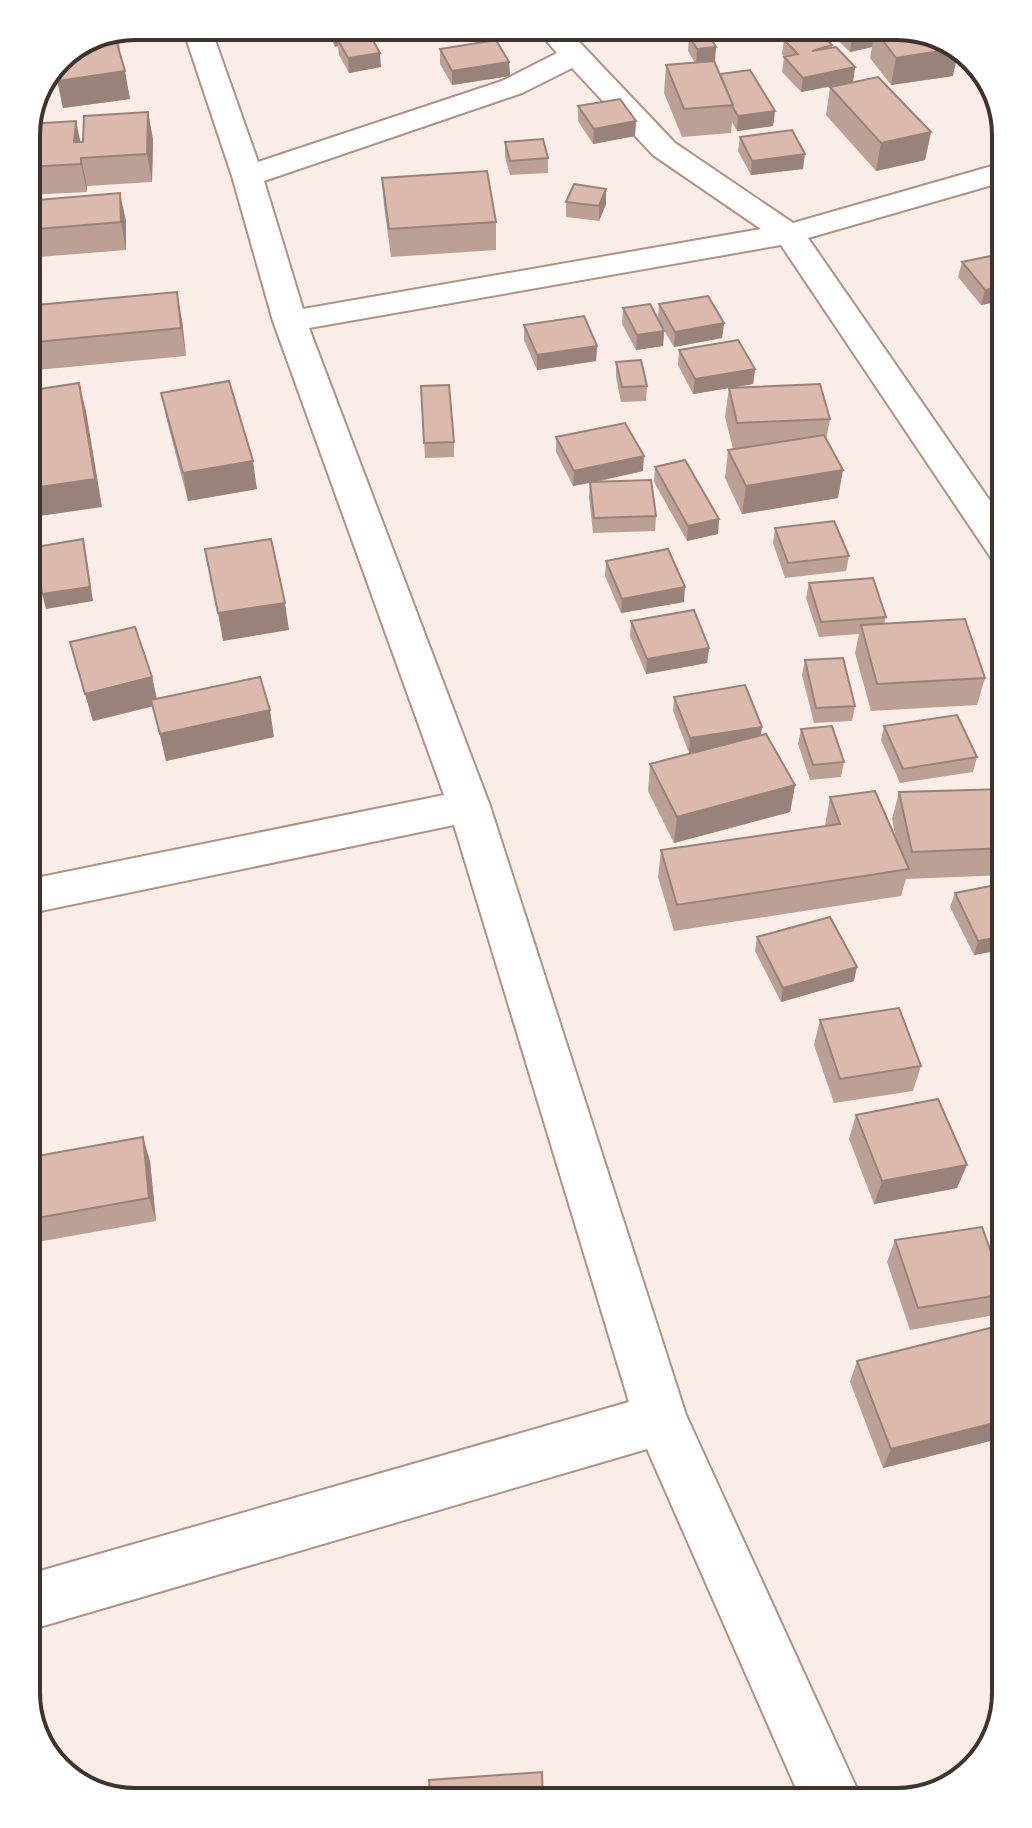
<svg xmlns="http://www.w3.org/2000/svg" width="1032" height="1828" font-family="'DejaVu Sans',sans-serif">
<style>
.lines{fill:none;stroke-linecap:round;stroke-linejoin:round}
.minor-casing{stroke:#b19185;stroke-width:4}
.minor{fill:#fff;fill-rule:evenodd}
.wall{fill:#bca095}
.shaded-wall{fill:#998279}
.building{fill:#dbbaad;stroke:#998279;stroke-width:2}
.rim{fill:none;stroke:#40332d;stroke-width:4}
</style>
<rect width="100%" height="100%" fill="#faede7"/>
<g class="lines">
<g class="minor-casing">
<path id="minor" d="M182 26H210L258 162 502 81 557 53 534 26H564L675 143 793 223 1006 162V181L808 238 1006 524V565L993 561 781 245 309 328 490 806 686 1415 863 1802H802L647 1449 26 1631V1575L629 1402 454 825 26 914V880L444 795 273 321 232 176ZM572 68 653 155 761 229 303 309 264 181 522 93Z"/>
</g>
<use href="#minor" class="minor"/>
</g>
<path class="wall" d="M325 26H394V37L373 41 381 67 349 73 339 55 338 46 335 47Z
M608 26H629L619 32Z
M830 26H897L953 76 891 85 870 58 872 47 850 52 829 32Z
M118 33 120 50H119L130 99 63 108 54 68 58 58Z
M689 36 716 47 714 61 720 74 775 111 773 126 737 131 732 122 731 133 682 137 664 93 666 65 695 63 688 51Z
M784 40 832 45V47L855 67 853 82 801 92 782 72 784 57 782 54Z
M440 49 509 62 510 76 452 85 440 64Z
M830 87 931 132 925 160 876 171 826 115Z
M578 106 636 121 635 136 593 144 578 121Z
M148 112 153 140 152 182 87 186V192L26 195V129L83 142Z
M740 137 803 169 751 175 738 151Z
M505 142 548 158V173L510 175 505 157Z
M382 178 496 222V250L391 257 384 206Z
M26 201 126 221V250L26 258Z
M566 202 606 204 599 221 566 217Z
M1006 253V300L981 305 958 277 962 262Z
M659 304 724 323 722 338 674 347 661 325 664 331 663 346 636 350 622 324 623 308 658 319Z
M26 306 182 320 186 356 26 371Z
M524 325 597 346 596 361 537 370 524 340Z
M679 350 755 369 753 384 693 394 678 365Z
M616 362 647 386 646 401 621 402 616 377Z
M421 386 454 442V457L425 458Z
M729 388 830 419 826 440 838 498 742 514 725 478 728 450 733 449 725 417Z
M161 393 257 489 188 501 167 421Z
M556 437 643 471 596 482 656 516 655 531 593 533 589 497 590 483 573 486 556 452Z
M655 467 719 519 718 534 687 541 654 482Z
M775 528 849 556 846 571 785 578 773 543Z
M606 561 684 602 621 613 605 576Z
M809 583 886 617 884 624 985 678 977 705 871 711 855 653 859 634 819 637 806 598Z
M631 621 709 648 707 663 646 674 630 636Z
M70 642 152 677 157 699 274 737 166 761 153 706 93 721Z
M805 660 855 706 852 721 814 723 802 675Z
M674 697 761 736 795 785 790 812 674 843 648 791 650 764 704 750 689 753 673 711Z
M884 726 977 757 973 772 900 783 881 740Z
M801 729 844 762 841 777 810 780 798 744Z
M1006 789V875L906 879 901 896 674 931 658 877 661 850 825 826 830 797 896 840 892 819 899 792Z
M1006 883V949L974 955 950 907 955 893Z
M757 937 854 981 781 1002 755 951Z
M820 1020 921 1066 913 1091 834 1103 814 1045Z
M856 1115 957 1188 874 1204 849 1139Z
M26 1158 150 1161 156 1221 26 1244Z
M895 1240 1006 1294 995 1315 910 1330 887 1262Z
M1006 1324V1437L883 1468 850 1382 857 1361Z"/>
<path class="shaded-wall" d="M333 26H394V37L341 46 338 40V46L335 47Z
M619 26H629L619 32Z
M874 33 872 47 850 52 852 38Z
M716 47 715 61 696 64 697 49Z
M959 48 953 76 891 85 896 58Z
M380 53 381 67 349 73 348 58Z
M509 62 510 76 452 85V71Z
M855 67 853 82 801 92 803 78Z
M125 71 130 99 63 108 58 81Z
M775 111 773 126 737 131 738 116Z
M148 112 153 140 152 182 147 154Z
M76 121 82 149 74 142Z
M636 121 635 136 593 144 594 129Z
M931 132 925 160 876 171 881 143Z
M805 154 803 169 751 175 752 161Z
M81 158 87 186V192L81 164Z
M606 189V204L599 221V206Z
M120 193 126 221V250L121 222Z
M1006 286V300L981 305 985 290Z
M177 292 182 320 186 356 181 328Z
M724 323 722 338 674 347 675 332Z
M664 331 663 346 636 350 637 335Z
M597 346 596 361 537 370V355Z
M755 369 753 384 693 394 695 379Z
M79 383 86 411 102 507 26 518V489Z
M644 456 643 471 573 486 574 471Z
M253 461 257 489 188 501 183 473Z
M843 470 838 498 742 514 746 486Z
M719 519 718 534 687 541 688 526Z
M83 539 86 554 93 601 46 609 42 594Z
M685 587 684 602 621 613 622 599Z
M285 603 289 630 223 641 218 613Z
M709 648 707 663 646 674 647 659Z
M152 677 158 705 93 721 85 694Z
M270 710 274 737 166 761 160 734Z
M762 727 760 741 689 753 690 738Z
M795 785 790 812 674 843 677 817Z
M1006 936V949L974 955 978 941Z
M857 967 854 981 781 1002 783 988Z
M143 1137 150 1161 156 1221 149 1198Z
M967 1165 957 1188 874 1204 882 1181Z
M1006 1420V1437L883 1468 891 1449Z"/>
<path class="building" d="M841 26H897L898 27 875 30 874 33 852 38Z
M904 26 955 44 959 48 896 58 875 30Z
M819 32 832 45 812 51 836 47 855 67 803 78 784 57 798 54 784 40Z
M708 34 716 47 697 49 689 36Z
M370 35 380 53 348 58 338 40Z
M115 37 125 71 58 81 54 67 58 58 106 38Z
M496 40 509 62 452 71 440 49Z
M714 61 733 105 684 109 666 65Z
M750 70 775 111 738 116 732 106 733 105 720 74Z
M878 77 931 132 881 143 830 87Z
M620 99 636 121 594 129 578 106Z
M148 112 147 154 81 158V164L26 167V129L28 124 76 121 74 142H83L84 116Z
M792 130 805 154 752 161 740 137Z
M543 139 548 158 510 161 505 142Z
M487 171 496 222 389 229 382 178Z
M574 184 606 189 599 206 566 202Z
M120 193 121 222 26 230V201Z
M1005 253 1006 286 985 290 962 262Z
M177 292 181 328 26 343V306Z
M708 296 724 323 675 332 659 304Z
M650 304 664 331 637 335 623 308Z
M584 316 597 346 537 355 524 325Z
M738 340 755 369 695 379 679 350Z
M641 360 647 386 622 387 616 362Z
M229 381 253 461 183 473 161 393Z
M79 383 95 479 26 489V391Z
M820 384 830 419 737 423 729 388Z
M449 385 454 442 424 443 421 386Z
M625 423 644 456 574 471 556 437Z
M824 435 843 470 746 486 728 450Z
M685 460 719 519 688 526 655 467Z
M651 480 656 516 594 518 590 482Z
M834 521 849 556 788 563 775 528Z
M83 539 90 587 42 594 36 547Z
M271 539 285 603 218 613 205 549Z
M668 549 685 587 622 599 606 561Z
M873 578 886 617 821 622 809 583Z
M694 610 709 648 647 659 631 621Z
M965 619 985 678 877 684 861 625Z
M135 627 152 677 85 694 70 642Z
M843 658 855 706 816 708 805 660Z
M260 677 270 710 160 734 151 700Z
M745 685 762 727 690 738 674 697Z
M957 715 977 757 903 769 884 726Z
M832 726 844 762 813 765 801 729Z
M766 734 795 785 677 817 650 764Z
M1006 789V848L912 852 899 792Z
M875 791 909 869 677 905 661 850 840 824 830 797Z
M1006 883V936L978 941 955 893Z
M830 917 857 967 783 988 757 937Z
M899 1008 921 1066 840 1079 820 1020Z
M938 1099 967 1165 882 1181 856 1115Z
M143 1137 149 1198 26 1220V1158Z
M982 1227 1006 1294 918 1308 895 1240Z
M1006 1324V1420L891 1449 857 1361Z
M542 1772 543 1802H430L429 1780Z"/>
<path d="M0 0H1032V1828H0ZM135 40H897A95 95 0 0 1 992 135V1693A95 95 0 0 1 897 1788H135A95 95 0 0 1 40 1693V135A95 95 0 0 1 135 40Z" fill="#fff" fill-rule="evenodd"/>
<path class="rim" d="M135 40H897A95 95 0 0 1 992 135V1693A95 95 0 0 1 897 1788H135A95 95 0 0 1 40 1693V135A95 95 0 0 1 135 40Z"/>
</svg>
